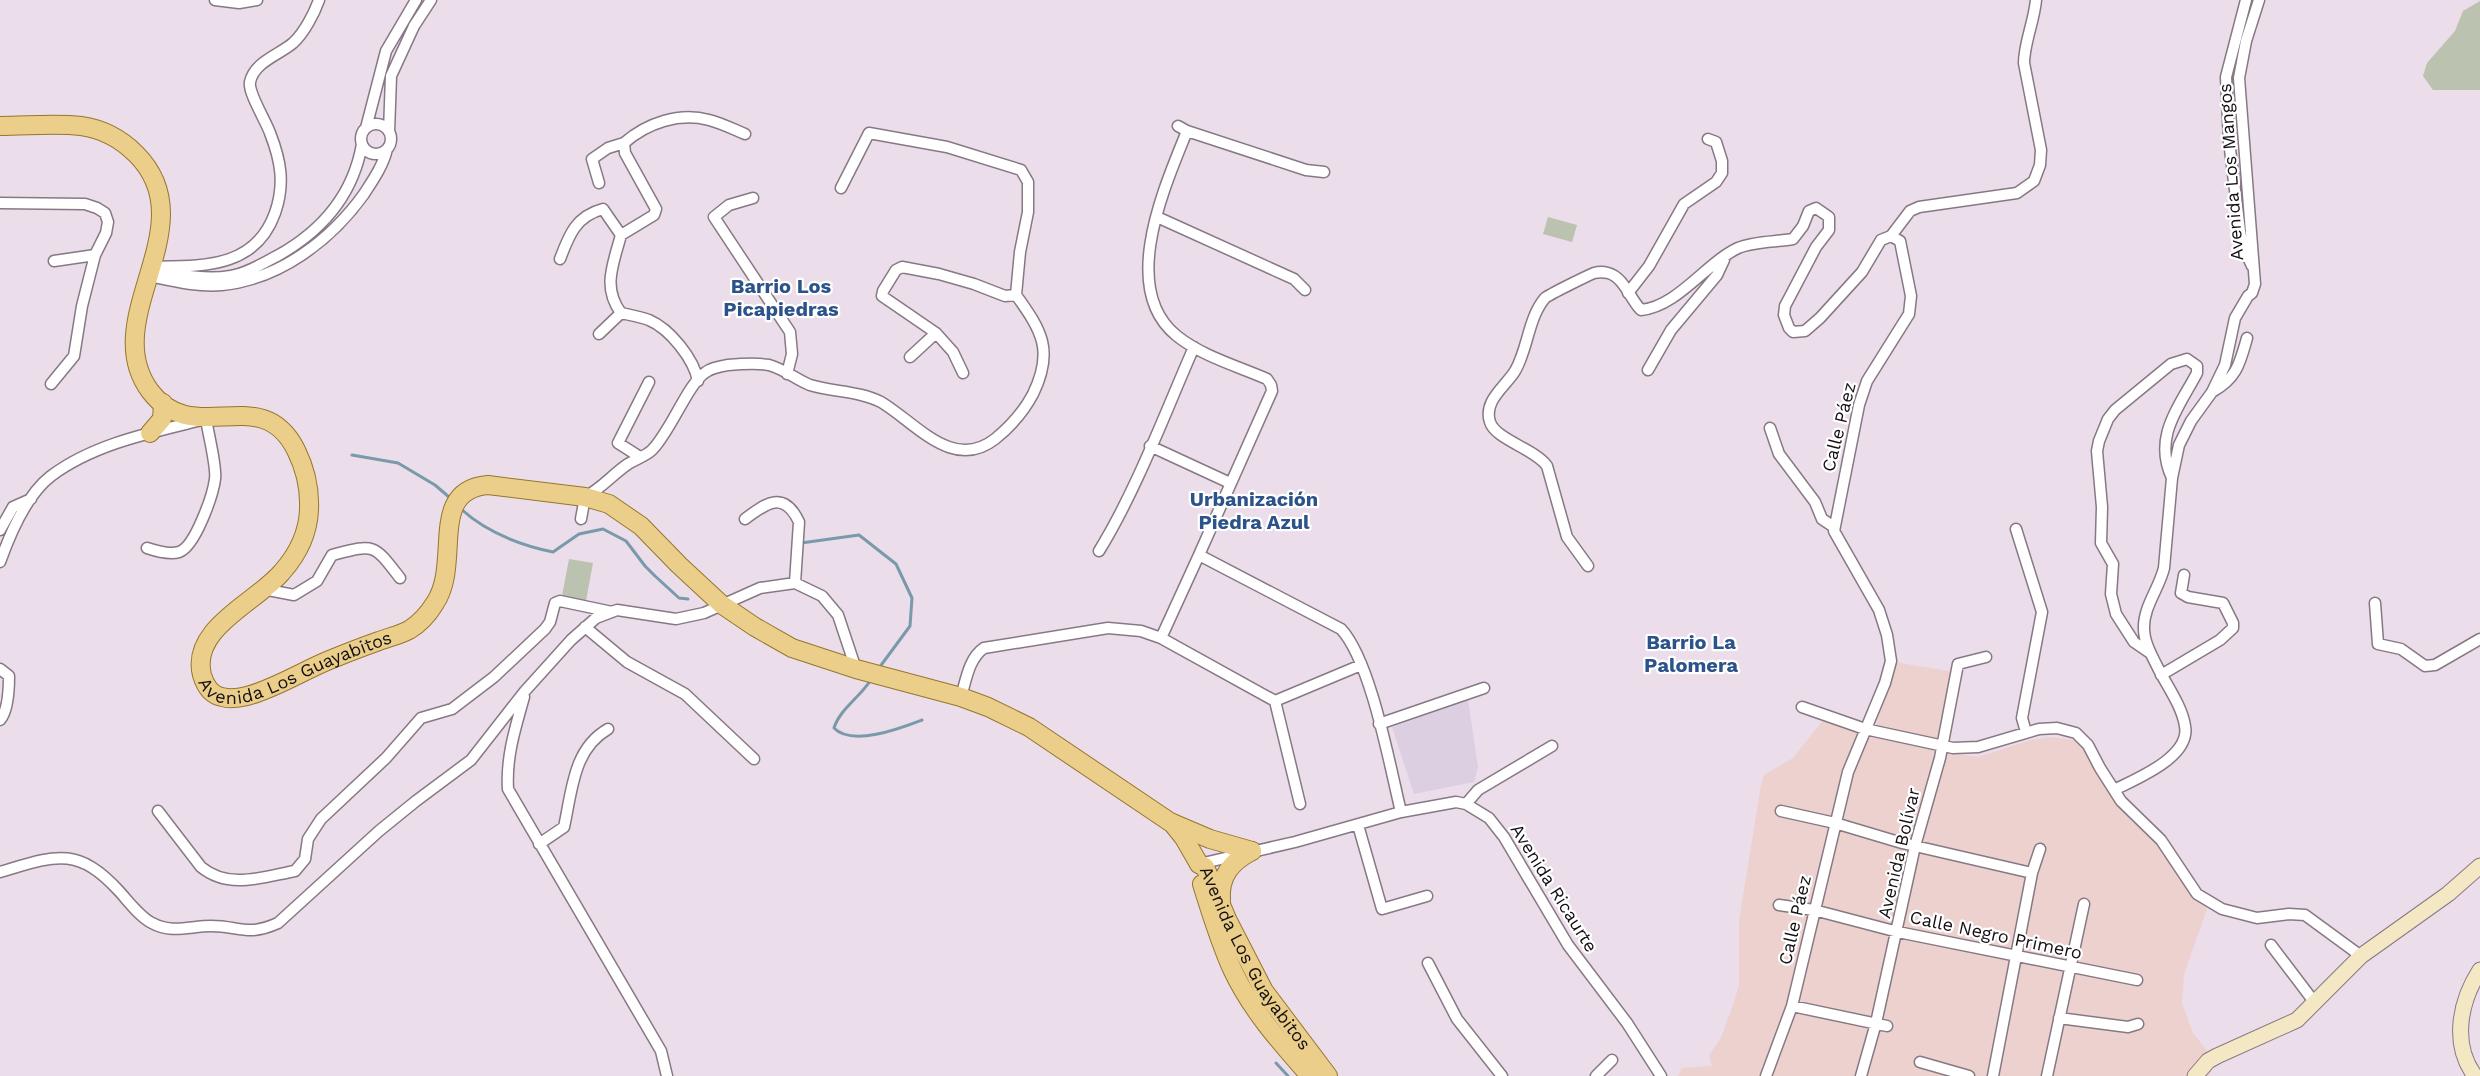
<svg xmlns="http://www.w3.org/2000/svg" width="2480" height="1076" font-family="'Work Sans',sans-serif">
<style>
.commercial{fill:#ecd1cf}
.medical{fill:#dccfe2}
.green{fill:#bbc2b0}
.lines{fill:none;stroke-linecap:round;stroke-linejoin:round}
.stream{stroke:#7a99aa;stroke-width:3}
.street-casing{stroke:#867984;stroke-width:13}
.secondary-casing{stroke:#867984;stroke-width:17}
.primary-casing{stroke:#96762e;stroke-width:20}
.street{stroke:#fff;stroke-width:10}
.secondary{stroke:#f4e7c4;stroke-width:15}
.primary{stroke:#eace8a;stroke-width:18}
.labels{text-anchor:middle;stroke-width:4.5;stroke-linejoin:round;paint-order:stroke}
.street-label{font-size:18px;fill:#140f13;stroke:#fff}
.neighbourhood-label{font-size:20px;font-weight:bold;fill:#2b5289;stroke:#fff}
</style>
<rect width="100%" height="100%" fill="#ebddea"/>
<path class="commercial" d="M1894 662 1954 672 1938 751 1978 757 2031 740 2050 737 2080 741 2105 776 2167 846 2207 909 2184 974 2182 1003 2193 1033 2216 1062 2209 1076H1678L1682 1068 1712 1066 1709 1055 1721 1038 1734 1002 1739 985V921L1761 785 1764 775 1793 758 1824 719 1873 735Z"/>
<path class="medical" d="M1468 700 1478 767 1474 782 1414 794 1392 727Z"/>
<path class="green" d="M2480 1V90H2433L2423 76 2427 63 2455 31 2463 11Z
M1548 217 1577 225 1572 242 1543 234Z
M569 559 593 563 585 606 561 601Z"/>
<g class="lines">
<path class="stream" d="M352 455 398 463 435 485 449 497
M461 509C486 532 520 545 553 552L579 534 603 529 626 541 645 566 655 576 679 598 688 599
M801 543 859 535 896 564 912 598 910 626 879 668
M870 681C860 697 840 709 834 728 852 747 901 728 922 720
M1276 1063 1288 1076"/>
<g class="street-casing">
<path id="street" d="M215 0 239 3 257 0
M2246 0 2226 77 2229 141 2240 231 2243 246 2252 266
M361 139a15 15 0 1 1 30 0a15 15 0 1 1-30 0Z
M1178 126 1187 131C1165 186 1118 289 1177 336 1202 356 1237 366 1267 379L1271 385 1272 391 1199 555
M366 128 386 51 416 0
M1187 131 1306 170 1324 172
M389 132 391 76 414 26 431 0
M599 183 592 159 608 148 624 143
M841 188 869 133 947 147 1021 170 1028 182V212L1020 252 1016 295
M753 198 729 205 714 217 790 332 792 354 787 374
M0 203 85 204 97 208 105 213 108 222 106 233 95 255 82 306 74 356 51 384
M1157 217 1294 279 1305 290
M621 235 654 215 656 209 625 153 624 143C647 123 679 112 709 120 721 123 733 129 745 134
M1891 236 1910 211 1919 207 2017 193 2034 181 2040 165 2041 150 2024 63C2024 43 2034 22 2036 0
M560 259C569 235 576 216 603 209L621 235C613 265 602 287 621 313 630 315 641 317 649 320 670 329 694 359 698 381
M54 261 95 255
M151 267C202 266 255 269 275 213 285 184 281 161 270 133 266 121 248 93 250 82 254 62 279 55 293 43 304 33 314 14 319 0
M163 270C186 276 207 280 231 276 247 273 262 264 277 256 322 231 353 196 362 144
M149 276C173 281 197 287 222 285 280 279 331 240 364 194 373 180 383 166 387 149
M1628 293 1649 266 1684 204 1716 182 1722 173V161L1716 142 1708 139
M599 334 621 313
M910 357 936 333
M1648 370 1671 330 1717 275 1724 260
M2212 392C2237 378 2240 363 2247 338
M1770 428 1779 454 1815 502 1822 519 1834 527
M1150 446 1230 483
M640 457 618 443 649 382
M581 519 585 497C602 488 613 474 628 464 636 459 646 456 652 450 671 431 688 383 706 372 711 368 722 366 728 365 740 364 758 363 769 365 784 369 797 380 810 385 833 392 860 391 881 402 916 423 953 472 995 439 1010 427 1024 411 1033 394 1054 351 1042 331 1016 295L1005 296 974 284 939 274 902 267 896 270 883 291 882 296 936 333 953 352 963 373
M745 519C766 503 784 490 799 522L795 583
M2016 529 2042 612 2022 718 2026 732
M0 530 13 507 31 499
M1099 551C1136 491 1165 413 1194 347
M0 562C10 534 26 495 51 476 95 443 154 432 206 419 208 433 217 467 215 479 213 495 195 547 179 552 169 555 156 551 147 548
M1588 566 1567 537 1547 466C1535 449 1495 439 1490 422 1483 401 1505 387 1515 371 1528 349 1528 318 1545 298 1550 294 1587 276 1594 273 1598 272 1604 272 1608 273 1624 277 1630 299 1641 310 1677 307 1706 263 1738 248 1754 241 1776 242 1793 239L1803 226 1809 211 1816 208 1829 217V230L1816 247 1785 306 1784 315 1789 328 1793 332 1805 331 1820 318 1862 272 1881 240 1891 236 1900 241 1911 296 1909 314 1867 381 1859 405 1834 531 1879 610 1887 635 1891 661 1885 683 1848 772 1792 1006 1766 1076
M263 589 294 595 317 581 332 555C375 544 373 543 400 578
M2375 603 2378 644 2401 649 2425 666 2435 665 2480 639
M585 627 627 662 685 694 754 759
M1161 638 1199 555 1341 629C1371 661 1390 767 1401 812
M2150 653 2134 642 2116 614 2111 594 2113 564 2101 543 2102 507 2097 451 2099 441 2108 419 2115 410 2171 364 2187 359 2197 366V373C2178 409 2153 437 2172 478
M0 669 9 676C9 688 8 711 0 720
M2161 675 2220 640 2233 628V623L2223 603 2188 597 2181 593 2184 575
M524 697C515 729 506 757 508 789L661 1051 667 1076
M961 697C966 680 969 658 984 648L1108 628 1141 631 1161 638 1275 701 1300 804
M1275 701 1361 665
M1802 707 1865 729 1953 748 1978 747 2039 729 2057 728 2076 733 2088 745 2100 768 2121 801 2161 840 2197 894 2222 909 2257 918 2289 914 2305 915 2361 956
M1379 724 1484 688
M2114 790C2136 779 2191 757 2185 726 2182 706 2167 686 2158 668 2152 656 2144 642 2144 629 2143 607 2159 589 2164 568L2172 478 2179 445 2191 421 2212 392 2225 365 2235 318 2248 296 2252 293 2255 284 2239 78 2246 41 2259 0
M1466 804 1478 790 1552 746
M158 811 201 867C229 890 263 877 295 871L305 859 308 839 321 819 386 758 421 718 452 709 494 677 545 629 550 622 555 603 560 601 612 612
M1781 811 1835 823 1902 843 2032 873
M1358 825 1382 909 1427 896
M539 844 564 827C572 791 573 749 608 729
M1199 864 1295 842 1401 812 1456 802 1466 804 1489 818 1504 837 1568 945 1627 1023 1661 1076
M0 872C54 856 77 845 119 891 129 902 140 917 152 923 172 934 190 926 211 926 240 926 247 937 278 923L379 831 416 801 471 760 525 691 571 640 596 618 617 610 676 619 704 613 760 588 795 583 822 596 838 615 856 669
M1779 905 1814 910 1898 932 2137 980
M2271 945 2315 1003
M1428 963 1457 1019 1502 1076
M1792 1006 1887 1026
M2059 1018 2128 1027 2138 1024
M1920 1062 1969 1076
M1596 1076 1612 1060
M1861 1076 1876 1023 1915 846 1940 758 1958 664 1986 657
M1993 1076 2032 873 2040 849
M2047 1076 2084 904"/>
</g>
<g class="secondary-casing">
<path id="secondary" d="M2195 1076 2208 1061 2217 1056 2297 1020 2361 956 2448 894 2480 866
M2475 1076C2451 1044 2460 1001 2480 970"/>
</g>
<g class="primary-casing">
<g id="primary">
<path id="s1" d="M0 126C27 126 55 123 81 126 103 129 121 139 136 154 208 226 96 318 150 391 194 450 261 380 296 450 305 468 310 490 309 510 308 534 297 555 282 572 257 602 190 628 202 675 205 685 211 695 222 697 229 699 239 698 247 696 274 689 301 672 327 661 344 654 362 647 379 641 389 637 400 635 409 630 419 624 429 613 435 603 462 563 427 490 488 485L585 497 609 504 641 526 679 565 721 604 755 627 792 648 856 669 961 697 988 707 1029 727 1170 822 1210 839 1252 851"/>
<path d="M150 433 162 419 163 403"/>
<path d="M1172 823 1184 838 1199 864"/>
<path id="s2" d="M1199 864 1205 867 1227 919 1264 991 1328 1076"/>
<path d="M1202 884C1211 913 1220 943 1233 971 1252 1011 1281 1043 1310 1076"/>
<path d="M1221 901C1219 876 1231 862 1252 851"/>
</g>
</g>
<use href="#street" class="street"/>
<use href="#secondary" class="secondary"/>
<use href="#primary" class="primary"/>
</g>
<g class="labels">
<g class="street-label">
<text transform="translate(2231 172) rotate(-94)" y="6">Avenida Los Mangos</text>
<text transform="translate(1839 427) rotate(-76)" y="6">Calle Páez</text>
<text dy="6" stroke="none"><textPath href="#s1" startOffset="939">Avenida Los Guayabitos</textPath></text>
<text transform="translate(1899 853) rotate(-77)" y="6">Avenida Bolívar</text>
<text transform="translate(1554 888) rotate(58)" y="6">Avenida Ricaurte</text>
<text transform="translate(1795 920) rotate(-77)" y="6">Calle Páez</text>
<text transform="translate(1996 935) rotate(12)" y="6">Calle Negro Primero</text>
<text dy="6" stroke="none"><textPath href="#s2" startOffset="111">Avenida Los Guayabitos</textPath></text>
</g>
<g class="neighbourhood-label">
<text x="781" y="293">Barrio Los<tspan x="781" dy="23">Picapiedras</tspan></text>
<text x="1254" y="506">Urbanización<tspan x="1254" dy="23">Piedra Azul</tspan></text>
<text x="1691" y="649">Barrio La<tspan x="1691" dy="23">Palomera</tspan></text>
</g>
</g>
</svg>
